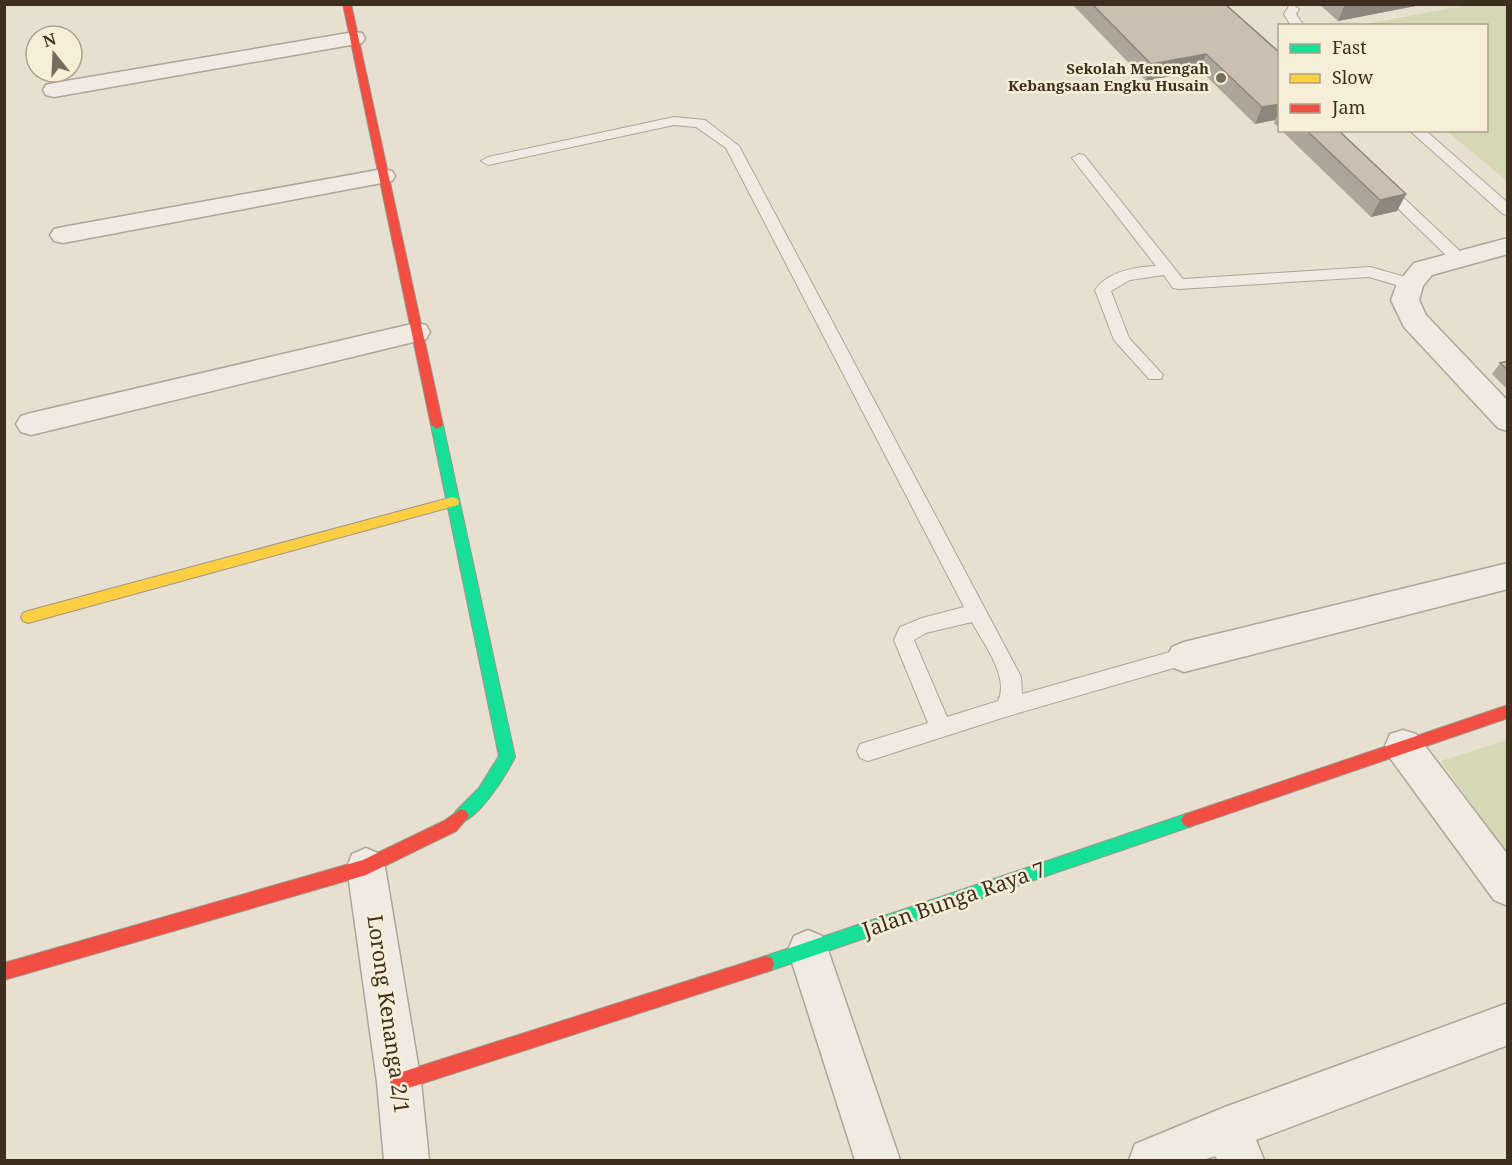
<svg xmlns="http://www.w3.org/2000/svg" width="1512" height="1165" font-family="'Noto Serif',serif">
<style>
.green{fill:#d6d7b3}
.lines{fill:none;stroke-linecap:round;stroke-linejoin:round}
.lane-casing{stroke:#ada599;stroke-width:2}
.street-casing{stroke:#ada599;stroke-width:3}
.fast-casing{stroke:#9c958a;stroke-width:2}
.slow-casing{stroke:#9c958a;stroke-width:2}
.jam-casing{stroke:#9c958a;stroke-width:2}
.lane{fill:#efebe3;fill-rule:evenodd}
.street{fill:#efebe3;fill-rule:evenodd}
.fast{fill:#16e098;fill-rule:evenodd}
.slow{fill:#ffcf43;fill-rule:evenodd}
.jam{fill:#f24e42;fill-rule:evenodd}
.wall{fill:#afa499}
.shaded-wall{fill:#8e867d}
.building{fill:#cbbfb2;stroke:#8e867d;stroke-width:1.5}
.poi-dot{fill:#786c5e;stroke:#f7eed8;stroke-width:2}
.labels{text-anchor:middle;stroke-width:5;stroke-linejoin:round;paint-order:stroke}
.far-poi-label{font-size:15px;font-weight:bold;fill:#3d2e20;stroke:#f7eed8;text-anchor:end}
.near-street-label{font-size:21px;fill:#3d2e20;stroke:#f7eed8}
</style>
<rect width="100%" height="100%" fill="#e7e0d1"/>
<path class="green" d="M1473 4 1507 5V181L1447 131 1486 130V26L1360 25Z
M1507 740H1508L1507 854 1441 761Z"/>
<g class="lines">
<g class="lane-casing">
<path id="lane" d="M1293 5 1299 9 1296 14 1304 26H1291L1284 14 1289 6Z
M674 117 705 120 739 146 1018 671 1021 677 1022 694 1184 648 1191 651 1194 657 1191 663 1005 717 868 761 860 758 857 751 860 744 928 723 894 640 900 627 922 618 964 607 726 148 696 127 674 125 488 165 481 161 488 157ZM972 622C983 643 1010 677 998 701L947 717 914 640 926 633Z
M1409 130H1425L1508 203V215L1503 214Z
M1079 154 1084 155 1183 279 1370 267 1416 280 1418 284 1410 289 1369 277 1179 289 1173 288 1164 275 1130 280 1111 291 1129 338 1163 375 1161 379H1149L1114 340 1095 290C1108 271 1135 267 1156 266L1072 158Z
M1382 181 1387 182 1463 254 1466 258 1463 262H1453L1377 188 1375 185Z"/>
</g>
<g class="street-casing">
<path id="street" d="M354 32 362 33 365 38 362 43 54 97 46 95 43 90 46 85 54 83Z
M383 169 392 171 395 176 392 181 63 243 54 241 50 235 54 229 63 227Z
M1508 238V254L1432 275 1423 286 1419 300 1426 315 1508 401V431L1498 428 1404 327 1391 300 1397 284 1414 263Z
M416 323 426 325 430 332 426 339 31 435 21 432 16 424 21 416 31 413Z
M1508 563V589L1184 672 1172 667 1167 657 1172 647 1184 642Z
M1403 730 1416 734 1508 855V906L1494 900 1390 758 1385 746 1390 734Z
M366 848 380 854 385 867 421 1082 429 1160H384L377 1082 347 867 352 854Z
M808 930 822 936 828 950 900 1160H855L788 950 794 936Z
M1508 1003V1045L1256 1140 1264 1160H1218L1215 1156 1203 1160H1129L1135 1144 1225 1107Z"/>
</g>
<g class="fast-casing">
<path id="fast" d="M437 421 443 425 515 757C505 777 481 815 461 823L456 821 453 816 456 811 479 788 499 756 431 425Z
M1189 813 1194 815 1197 820 1194 825 1189 827 766 972 760 970 758 964 760 958 766 956Z"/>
</g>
<g class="slow-casing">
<path id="slow" d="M453 497 458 499 459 502 458 505 28 623 23 621 21 617 23 613 28 611Z"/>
</g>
<g class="jam-casing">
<path id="jam" d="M343 4H351L443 425 437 429 431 425Z
M1508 705V718L1189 827 1184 825 1181 820 1184 815 1189 813Z
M461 809 466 811 469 816 456 831 366 875 4 980V963L363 860 444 821Z
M766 956 772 958 774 964 772 970 766 972 399 1091 393 1088 390 1082 393 1076 399 1073Z"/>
</g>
<use href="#lane" class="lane"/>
<use href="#street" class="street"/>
<use href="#fast" class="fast"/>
<use href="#slow" class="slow"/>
<use href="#jam" class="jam"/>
</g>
<path class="wall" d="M1072 4H1225L1280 53V129L1274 123 1275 120 1255 124 1200 70 1146 81Z
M1319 4H1426L1338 21Z
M1281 130H1338L1406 194 1397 211 1371 217Z
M1508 361V390L1492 374 1500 363Z"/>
<path class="shaded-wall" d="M1345 4H1426L1338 21Z
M1206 54 1200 70 1146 81 1151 64Z
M1280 104V109L1275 120 1255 124 1262 107Z
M1406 194 1397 211 1371 217 1380 200Z"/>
<path class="building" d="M1092 4H1225L1280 53V104L1262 107 1206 54 1151 64Z
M1306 130H1338L1406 194 1380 200Z
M1508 361V370L1500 363Z"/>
<circle class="poi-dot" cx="1221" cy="78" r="6"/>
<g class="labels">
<g class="far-poi-label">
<text x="1209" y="74">Sekolah Menengah<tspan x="1209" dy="17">Kebangsaan Engku Husain</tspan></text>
</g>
<g class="near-street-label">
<text transform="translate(954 900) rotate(-19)" y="7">Jalan Bunga Raya 7</text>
<text transform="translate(388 1014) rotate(82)" y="7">Lorong Kenanga 2/1</text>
</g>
</g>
<rect width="1512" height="1165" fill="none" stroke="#3d2e20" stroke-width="12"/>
<rect x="1278" y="24" width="210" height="108" fill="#f7eed8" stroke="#ada18e" stroke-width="1.5"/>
<rect x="1290" y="44" width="30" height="9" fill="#16e098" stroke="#ada18e" stroke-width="1.5"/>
<text x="1332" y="54" font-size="18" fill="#3d2e20">Fast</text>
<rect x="1290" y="74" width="30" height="9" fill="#ffcf43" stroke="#ada18e" stroke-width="1.5"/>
<text x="1332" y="84" font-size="18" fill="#3d2e20">Slow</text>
<rect x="1290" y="104" width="30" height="9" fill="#f24e42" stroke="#ada18e" stroke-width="1.5"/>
<text x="1332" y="114" font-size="18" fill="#3d2e20">Jam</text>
<g transform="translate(54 54) rotate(342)"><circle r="28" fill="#f7eed8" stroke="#ada18e" stroke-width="1.5"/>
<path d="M0-4.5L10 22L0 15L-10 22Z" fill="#786c5e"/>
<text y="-9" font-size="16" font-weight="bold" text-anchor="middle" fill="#3d2e20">N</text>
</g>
</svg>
